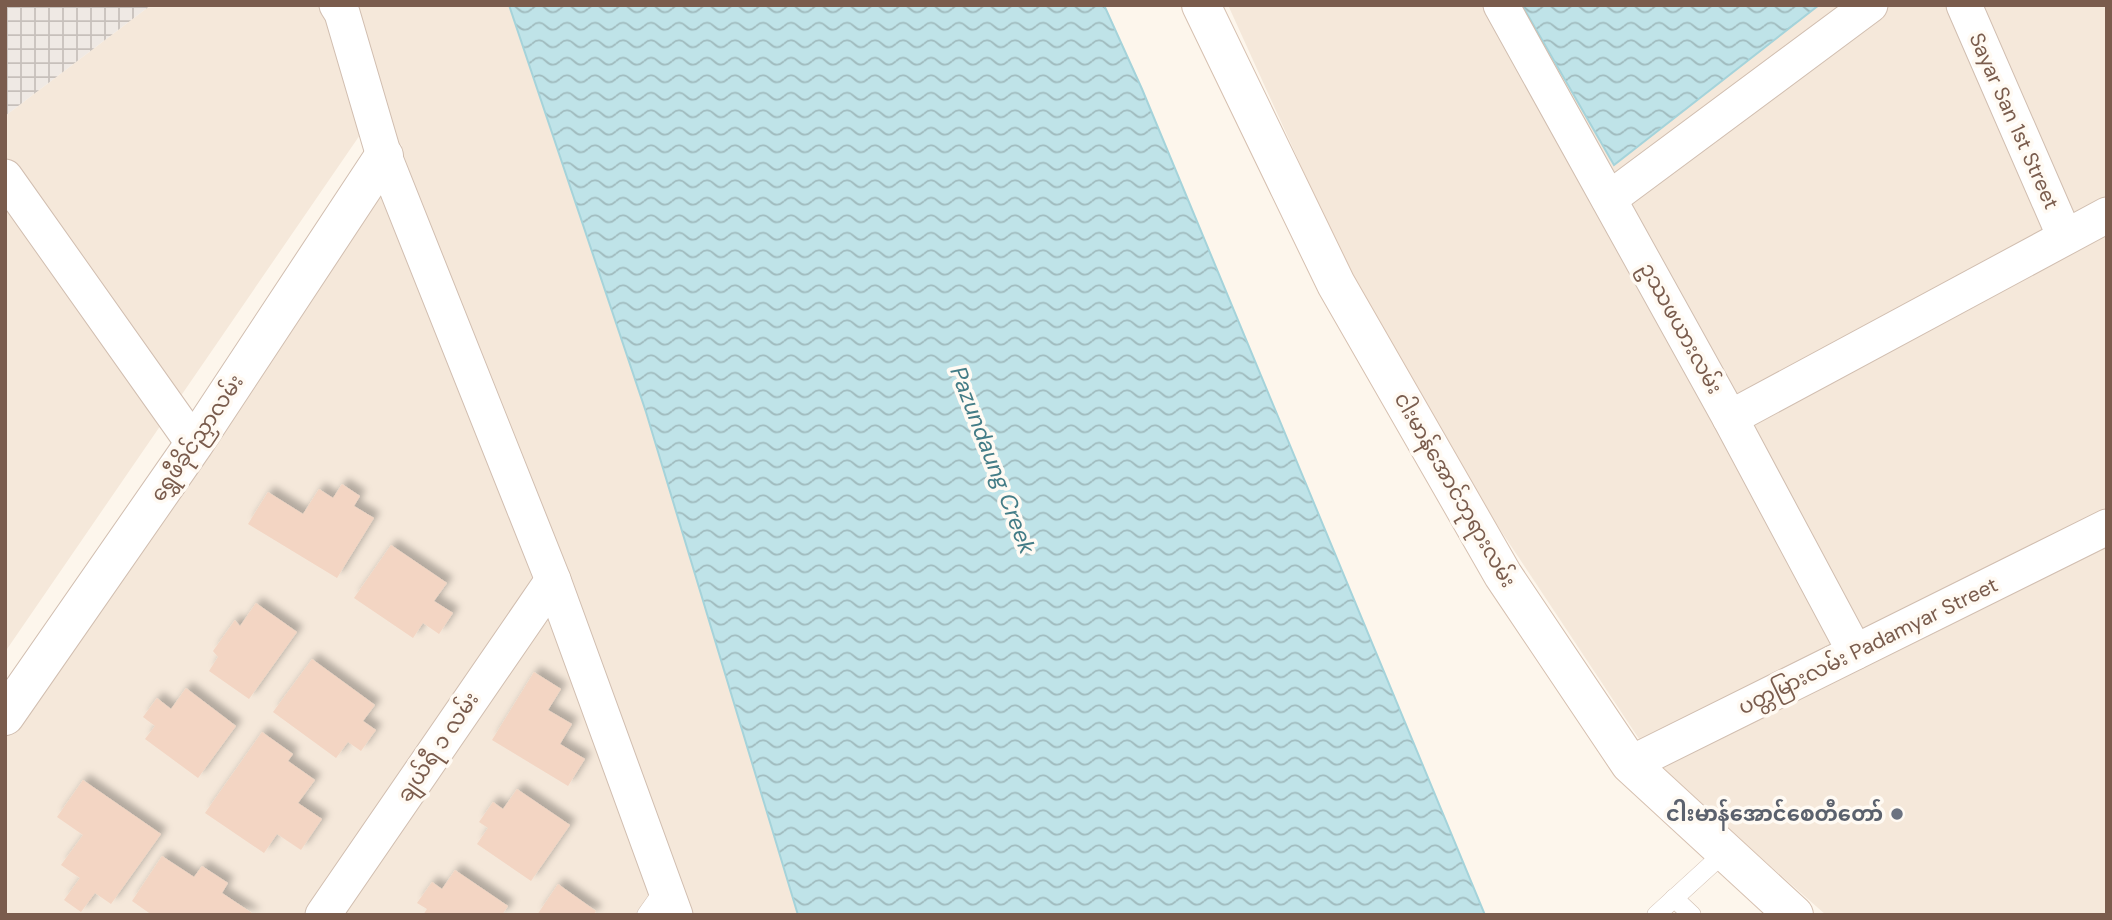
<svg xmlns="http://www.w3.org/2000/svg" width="2112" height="920" font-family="'DM Sans','Noto Sans Myanmar',sans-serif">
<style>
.residential{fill:#f5e8da}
.industrial{fill:url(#industrial-grid)}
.water{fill:url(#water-waves);stroke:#a5d3da;stroke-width:2}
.building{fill:#f3d5c3;filter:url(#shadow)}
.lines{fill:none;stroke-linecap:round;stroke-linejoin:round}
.service-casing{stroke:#d1beb0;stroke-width:19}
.minor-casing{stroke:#d1beb0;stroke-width:37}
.tertiary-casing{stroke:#d1beb0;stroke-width:40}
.secondary-casing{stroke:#d6c0b0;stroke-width:40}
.service{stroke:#fff;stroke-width:18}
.minor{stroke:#fff;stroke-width:35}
.tertiary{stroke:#fff;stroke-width:38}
.secondary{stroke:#fff;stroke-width:38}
.worship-dot{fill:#6b7280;stroke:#fffaf3;stroke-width:2.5}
.labels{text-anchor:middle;stroke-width:7;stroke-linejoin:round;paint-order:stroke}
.street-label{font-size:21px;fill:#7a5c4d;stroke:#fffaf3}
.worship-label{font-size:21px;font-weight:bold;fill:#5b616d;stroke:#fffaf3;text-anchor:end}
.water-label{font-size:23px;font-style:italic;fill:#437c86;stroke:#fffaf3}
</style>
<defs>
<pattern id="industrial-grid" width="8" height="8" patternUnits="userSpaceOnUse" patternTransform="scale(1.75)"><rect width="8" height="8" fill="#efe9e4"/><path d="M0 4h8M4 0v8" fill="none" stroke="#c7c0bb"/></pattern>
<pattern id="water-waves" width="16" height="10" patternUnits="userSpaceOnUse" patternTransform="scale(1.75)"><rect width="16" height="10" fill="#bfe3e8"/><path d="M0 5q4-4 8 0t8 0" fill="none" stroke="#a0bbbe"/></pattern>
<filter id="shadow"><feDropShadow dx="6" dy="-6" stdDeviation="3.5" flood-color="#0004"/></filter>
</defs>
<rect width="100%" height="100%" fill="#fdf6ec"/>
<g class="residential">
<polygon points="151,5 509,5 829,915 5,915 5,732 402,145 362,132 5,652 5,116"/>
<polygon points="1228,5 2107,5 2107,915 1826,915 1657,766 1434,430 1350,274"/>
</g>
<polygon class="industrial" points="5,5 151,5 5,116"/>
<g class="water">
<polygon points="509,5 1104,5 1142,89 1485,915 798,915 646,412"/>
<polygon points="1522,5 1819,5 1614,165"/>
</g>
<g class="building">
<polygon points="342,484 360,496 354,506 374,518 337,578 248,524 268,492 303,514 319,489 333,498"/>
<polygon points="391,545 447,583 434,601 453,613 439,634 423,623 413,638 354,598"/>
<polygon points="256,603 297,632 249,699 209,671 218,657 213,651 235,620 240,626"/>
<polygon points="312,659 375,705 363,721 376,730 361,751 348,742 336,758 273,712"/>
<polygon points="534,672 561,689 548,710 572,724 560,744 585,759 568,786 492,740"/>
<polygon points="186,688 236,726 198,778 145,739 155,726 143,717 157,698 171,709"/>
<polygon points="262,732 293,754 288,761 315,780 298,803 322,819 301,850 277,834 264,853 205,813"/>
<polygon points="83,780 161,834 111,904 95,893 81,912 64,900 80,878 61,865 83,835 57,817"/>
<polygon points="517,789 570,825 531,881 477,844 488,828 479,822 493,802 503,809"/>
<polygon points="162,856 194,877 202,866 228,883 222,893 255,915 152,915 132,901"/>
<polygon points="455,870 508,906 502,915 423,915 427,909 417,903 432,882 442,889"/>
<polygon points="558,884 596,911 593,915 537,915"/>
</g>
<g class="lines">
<g class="service-casing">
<g id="service">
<polyline points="1674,898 1692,915"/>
<polyline points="646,915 665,888"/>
<polyline points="1656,915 1725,852"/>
</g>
</g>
<g class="minor-casing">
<g id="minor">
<polyline points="337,5 342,13 384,156 553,580 675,915"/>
<polyline points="1501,5 1730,418 1855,652"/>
<polyline points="1964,5 2065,237"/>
<polyline points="5,177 194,444"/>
<polyline points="1609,199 1870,5"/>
<polyline points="1730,418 2107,215"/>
<polyline points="1630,764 2107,527"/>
<polyline points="323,915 553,580"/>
</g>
</g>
<g class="tertiary-casing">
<polyline id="tertiary" points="5,716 194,444 384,156"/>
</g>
<g class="secondary-casing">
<polyline id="secondary" points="1201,5 1336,284 1503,575 1630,764 1794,915"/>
</g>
<use href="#service" class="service"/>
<use href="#minor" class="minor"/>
<use href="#tertiary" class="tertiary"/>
<use href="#secondary" class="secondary"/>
</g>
<circle class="worship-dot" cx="1897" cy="814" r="7"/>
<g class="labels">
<g class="street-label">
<text transform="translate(2014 121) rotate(66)" y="7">Sayar San 1st Street</text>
<text transform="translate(1681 328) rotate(61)" y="7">ဥဿဖယားလမ်း</text>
<text transform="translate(197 438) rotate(-56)" y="7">ရွှေဖီခိုင်ညှာလမ်း</text>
<text transform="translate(1455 490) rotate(60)" y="7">ငါးမာန်အောင်ဘုရားလမ်း</text>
<text transform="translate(1868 646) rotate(-26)" y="7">ပတ္တမြားလမ်း Padamyar Street</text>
<text transform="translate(438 747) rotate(-56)" y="7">ချယ်ရီ ၁ လမ်း</text>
</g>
<g class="worship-label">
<text x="1883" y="821">ငါးမာန်အောင်စေတီတော်</text>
</g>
<g class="water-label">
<text transform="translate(993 460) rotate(69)" y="8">Pazundaung Creek</text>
</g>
</g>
<rect width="2112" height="920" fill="none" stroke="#7a5c4d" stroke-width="14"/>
</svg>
